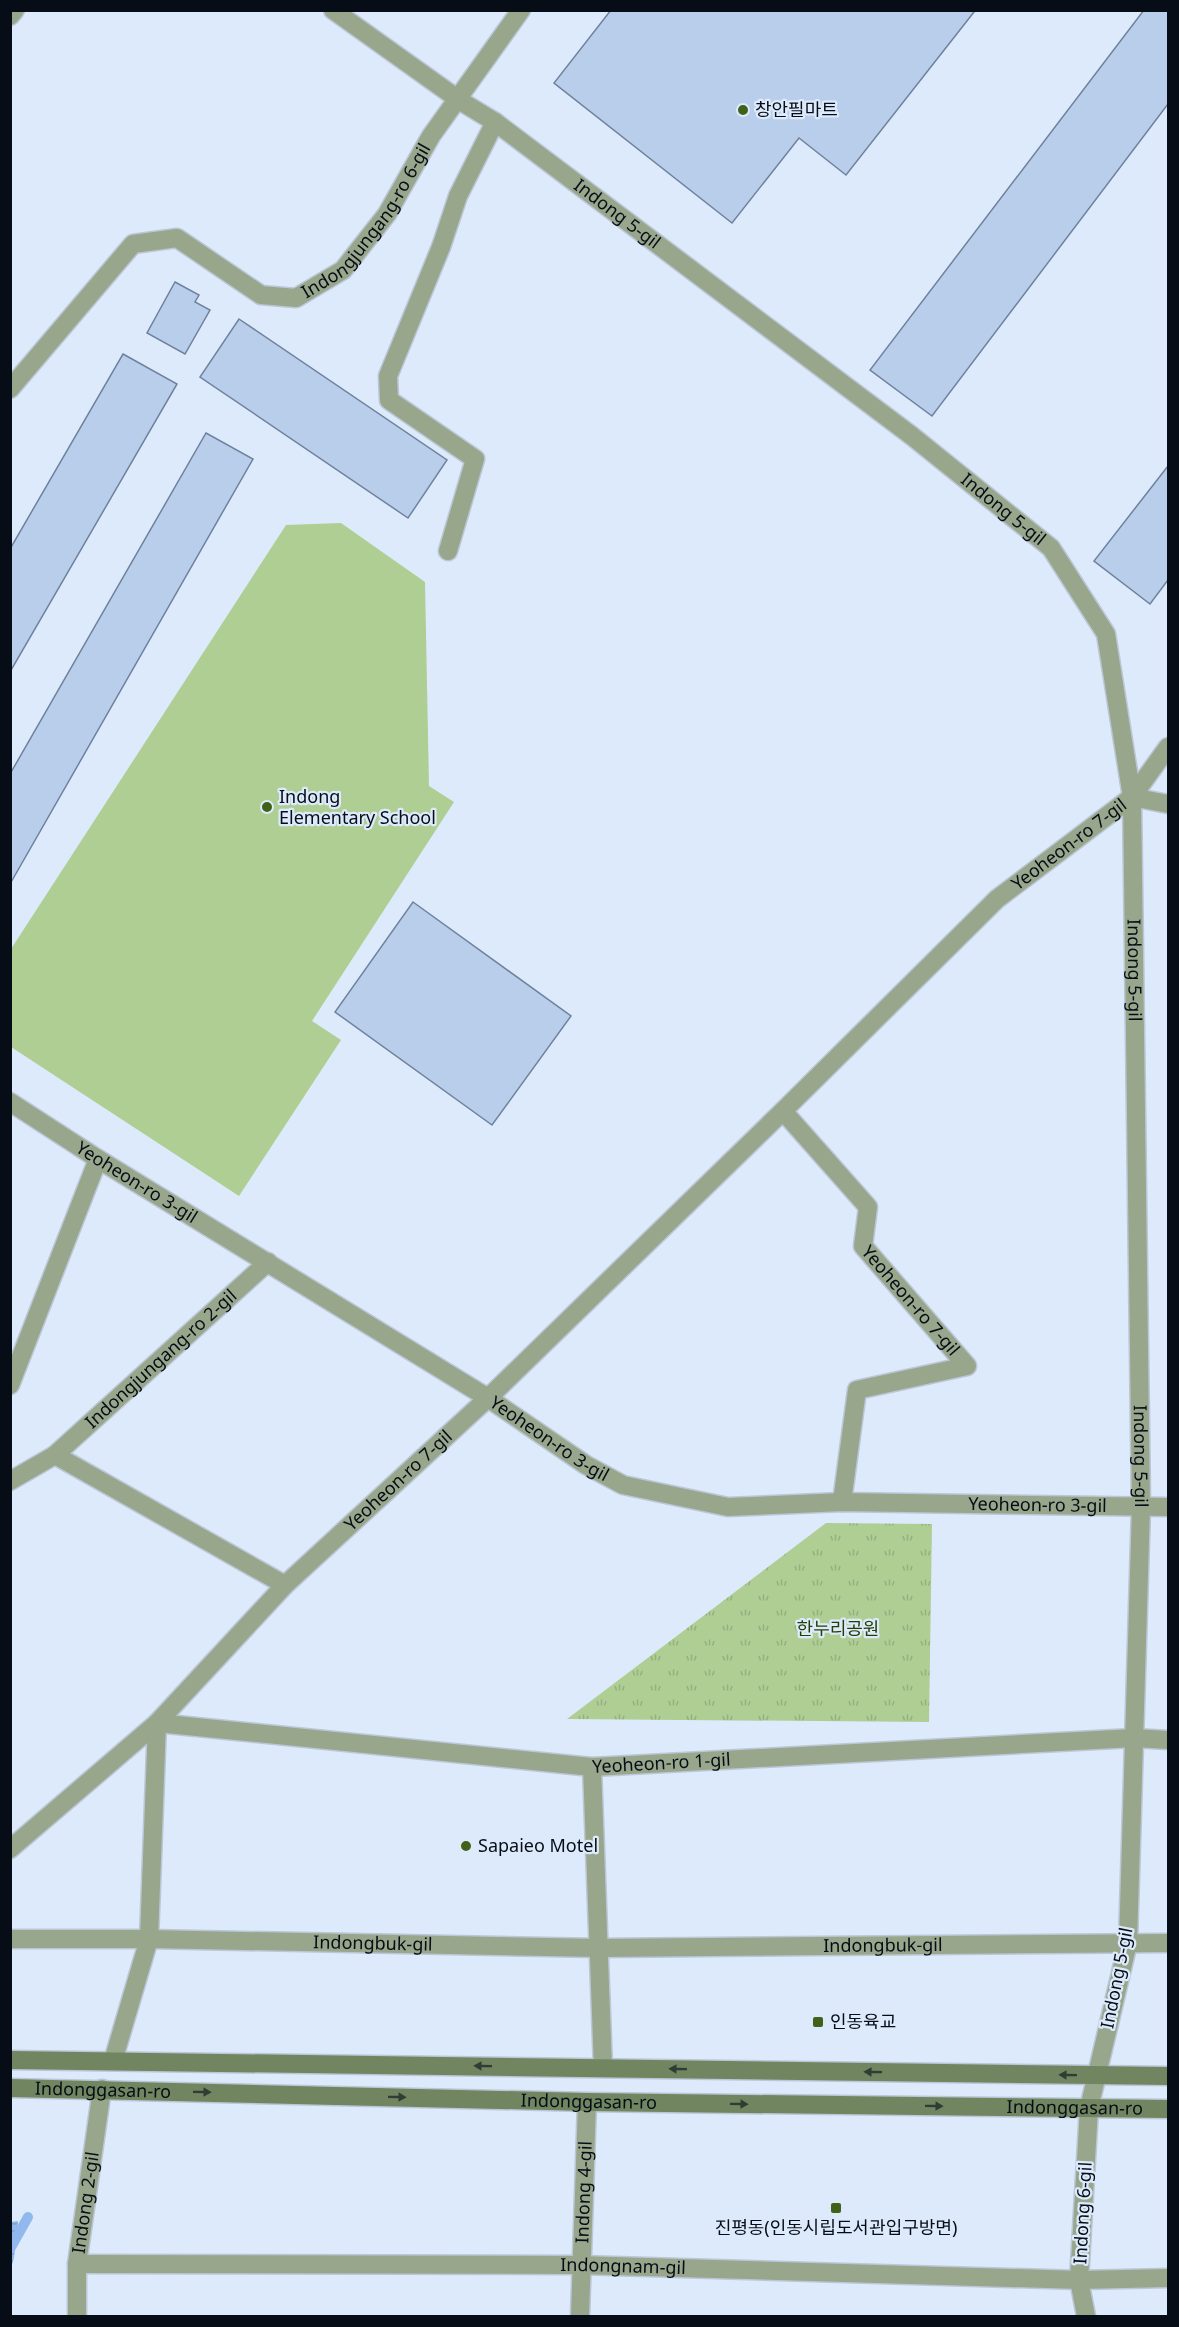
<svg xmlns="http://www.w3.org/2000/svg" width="1179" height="2327" font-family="'Noto Sans','Noto Sans KR',sans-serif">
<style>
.park{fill:url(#park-tufts)}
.pitch{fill:#afce94}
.water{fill:url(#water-rules)}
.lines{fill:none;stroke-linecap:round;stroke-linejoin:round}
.stream{stroke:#91b9ed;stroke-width:10}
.building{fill:#b9ceeb;stroke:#6f829d;stroke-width:1.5}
.lane-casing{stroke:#bbc7d7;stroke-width:21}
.street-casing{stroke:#bbc7d7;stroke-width:21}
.secondary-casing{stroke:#bbc7d7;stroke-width:21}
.lane{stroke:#98a68c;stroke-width:18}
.street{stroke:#98a68c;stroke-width:18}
.secondary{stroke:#718560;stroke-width:18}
.oneway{fill:#313d34}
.poi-dot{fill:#406218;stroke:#ddeafc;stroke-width:2}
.labels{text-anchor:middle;stroke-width:4.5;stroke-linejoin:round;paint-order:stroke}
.poi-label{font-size:18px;fill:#060d16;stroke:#ddeafc;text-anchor:start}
.street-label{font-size:18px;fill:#060d16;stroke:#ddeafc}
.park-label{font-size:18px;fill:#243f00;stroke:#ddeafc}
</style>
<defs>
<pattern id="park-tufts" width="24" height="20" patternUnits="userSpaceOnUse" patternTransform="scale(1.5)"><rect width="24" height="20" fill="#afce94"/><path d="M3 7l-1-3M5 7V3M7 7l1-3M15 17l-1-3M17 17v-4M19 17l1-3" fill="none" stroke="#95b07f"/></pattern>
<pattern id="water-rules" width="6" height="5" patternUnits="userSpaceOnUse" patternTransform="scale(1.5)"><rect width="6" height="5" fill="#91b9ed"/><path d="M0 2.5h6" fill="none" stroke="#7c9eca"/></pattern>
</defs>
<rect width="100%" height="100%" fill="#ddeafc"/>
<polygon class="park" points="826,1523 932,1524 929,1722 567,1719"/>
<polygon class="pitch" points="341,523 425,582 429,786 454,802 312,1021 341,1040 239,1196 11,1047 11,949 286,525"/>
<polygon class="water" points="18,2221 14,2258 11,2268 11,2222"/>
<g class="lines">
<polyline class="stream" points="10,2249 28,2217"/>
</g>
<g class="building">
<polygon points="611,10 972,10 974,12 846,175 799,138 732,223 554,83"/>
<polygon points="1144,10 1168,10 1168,104 932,416 870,370"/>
<polygon points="175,282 199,295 195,302 210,310 185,354 147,333"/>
<polygon points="239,319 447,460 408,518 200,377"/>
<polygon points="123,354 177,384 10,672 10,549"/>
<polygon points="206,433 253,459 10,884 10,774"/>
<polygon points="1168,466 1168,580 1150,604 1094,561"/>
<polygon points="413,902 571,1016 492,1125 335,1012"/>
</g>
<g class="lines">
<g class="lane-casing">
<g id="lane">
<polyline points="448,551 475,459 389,400 388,376 441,247 458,196 495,122"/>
<polyline points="10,1385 98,1159"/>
<polyline points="55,1455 285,1585"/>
</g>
</g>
<g class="street-casing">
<g id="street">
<path id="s1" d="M 333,10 L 462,102 L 495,122 L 912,436 L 1051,548 L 1106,634 L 1132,797 L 1141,1507 L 1128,1943 L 1089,2108 L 1079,2280 L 1086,2316"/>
<polyline points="10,16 15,10"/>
<path id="s2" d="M 10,389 L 133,244 L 177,238 L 261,295 L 296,298 L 343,270 L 387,214 L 431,136 L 521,10"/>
<polyline points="1132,797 1168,804"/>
<path id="s3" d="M 10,1102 L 98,1159 L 488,1398 L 586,1465 L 623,1485 L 728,1507 L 842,1502 L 1168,1507"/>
<path id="s4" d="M 783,1111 L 868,1207 L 863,1246 L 967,1366 L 857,1390 L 842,1502"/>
<path id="s5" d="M 10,1481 L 55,1455 L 268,1262"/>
<polyline points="592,1767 603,2068"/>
<path id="s6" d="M 10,1849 L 157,1723 L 285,1585 L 488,1398 L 783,1111 L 997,899 L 1132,797 L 1168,747"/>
<path id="s7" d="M 10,1939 L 149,1939 L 598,1948 L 1168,1943"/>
<path id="s8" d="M 113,2061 L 149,1939 L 157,1723 L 592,1767 L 1134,1738 L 1168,1740"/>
<path id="s9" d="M 77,2264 L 580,2265 L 1079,2280 L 1168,2278"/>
<path id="s10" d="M 77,2316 L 77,2264 L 102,2089"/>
<path id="s11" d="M 580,2316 L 587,2102"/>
</g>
</g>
<g class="secondary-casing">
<g id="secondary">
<polyline points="10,2060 1168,2076"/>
<path id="s12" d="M 10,2088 L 587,2102 L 1168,2109"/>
</g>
</g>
<use href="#lane" class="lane"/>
<use href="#street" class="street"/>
<use href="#secondary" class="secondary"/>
</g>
<defs><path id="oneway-solid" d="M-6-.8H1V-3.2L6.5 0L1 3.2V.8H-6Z" transform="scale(1.5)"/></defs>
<g class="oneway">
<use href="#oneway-solid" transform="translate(483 2066) rotate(-179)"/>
<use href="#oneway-solid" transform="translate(678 2069) rotate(-179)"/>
<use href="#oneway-solid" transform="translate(873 2072) rotate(-179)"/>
<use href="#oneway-solid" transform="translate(1068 2075) rotate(-179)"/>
<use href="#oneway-solid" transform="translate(202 2092) rotate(1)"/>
<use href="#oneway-solid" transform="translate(397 2097) rotate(1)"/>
<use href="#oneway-solid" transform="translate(739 2104) rotate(1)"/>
<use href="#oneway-solid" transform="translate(934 2106) rotate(1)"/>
</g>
<g class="poi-dot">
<circle cx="743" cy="110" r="6"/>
<circle cx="267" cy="807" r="6"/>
<circle cx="466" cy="1846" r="6"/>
<rect x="812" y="2016" width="12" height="12" rx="3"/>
<rect x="830" y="2202" width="12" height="12" rx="3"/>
</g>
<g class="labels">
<g class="poi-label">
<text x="755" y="116">창안필마트</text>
<text x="279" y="803">Indong<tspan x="279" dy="21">Elementary School</tspan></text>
<text x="478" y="1852">Sapaieo Motel</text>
<text x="830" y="2028">인동육교</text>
<text x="836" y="2234" text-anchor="middle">진평동(인동시립도서관입구방면)</text>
</g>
<g class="street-label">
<text dy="6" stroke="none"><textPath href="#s1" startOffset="350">Indong 5-gil</textPath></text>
<text dy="6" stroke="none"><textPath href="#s2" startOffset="478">Indongjungang-ro 6-gil</textPath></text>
<text dy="6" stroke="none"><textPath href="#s1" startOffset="836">Indong 5-gil</textPath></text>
<text dy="6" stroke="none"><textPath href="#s6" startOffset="1461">Yeoheon-ro 7-gil</textPath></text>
<text dy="6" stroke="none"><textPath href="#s1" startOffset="1338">Indong 5-gil</textPath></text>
<text dy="6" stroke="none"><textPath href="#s3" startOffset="150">Yeoheon-ro 3-gil</textPath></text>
<text dy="6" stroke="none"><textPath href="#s4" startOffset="240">Yeoheon-ro 7-gil</textPath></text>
<text dy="6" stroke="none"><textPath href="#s5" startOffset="195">Indongjungang-ro 2-gil</textPath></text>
<text dy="6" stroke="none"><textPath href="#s3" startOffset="636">Yeoheon-ro 3-gil</textPath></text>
<text dy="6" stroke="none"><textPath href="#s1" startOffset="1824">Indong 5-gil</textPath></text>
<text dy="6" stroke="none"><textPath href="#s6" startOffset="536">Yeoheon-ro 7-gil</textPath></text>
<text dy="6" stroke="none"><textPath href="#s3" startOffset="1140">Yeoheon-ro 3-gil</textPath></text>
<text dy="6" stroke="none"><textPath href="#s8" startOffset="850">Yeoheon-ro 1-gil</textPath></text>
<text dy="6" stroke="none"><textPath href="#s7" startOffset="363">Indongbuk-gil</textPath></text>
<text dy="6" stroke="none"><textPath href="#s7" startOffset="873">Indongbuk-gil</textPath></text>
<text transform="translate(1117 1978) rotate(-79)" y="6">Indong 5-gil</text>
<text dy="6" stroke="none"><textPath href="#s12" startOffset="93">Indonggasan-ro</textPath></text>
<text dy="6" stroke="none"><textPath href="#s12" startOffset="579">Indonggasan-ro</textPath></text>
<text dy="6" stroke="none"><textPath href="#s12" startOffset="1065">Indonggasan-ro</textPath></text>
<text dy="6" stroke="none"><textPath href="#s11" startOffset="124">Indong 4-gil</textPath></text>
<text dy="6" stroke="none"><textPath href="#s10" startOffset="114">Indong 2-gil</textPath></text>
<text transform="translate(1083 2213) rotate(-87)" y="6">Indong 6-gil</text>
<text dy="6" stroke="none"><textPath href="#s9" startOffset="546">Indongnam-gil</textPath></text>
</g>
<g class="park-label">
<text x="838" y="1635">한누리공원</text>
</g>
</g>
<rect width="1179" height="2327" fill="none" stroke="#060d16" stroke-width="24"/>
</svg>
